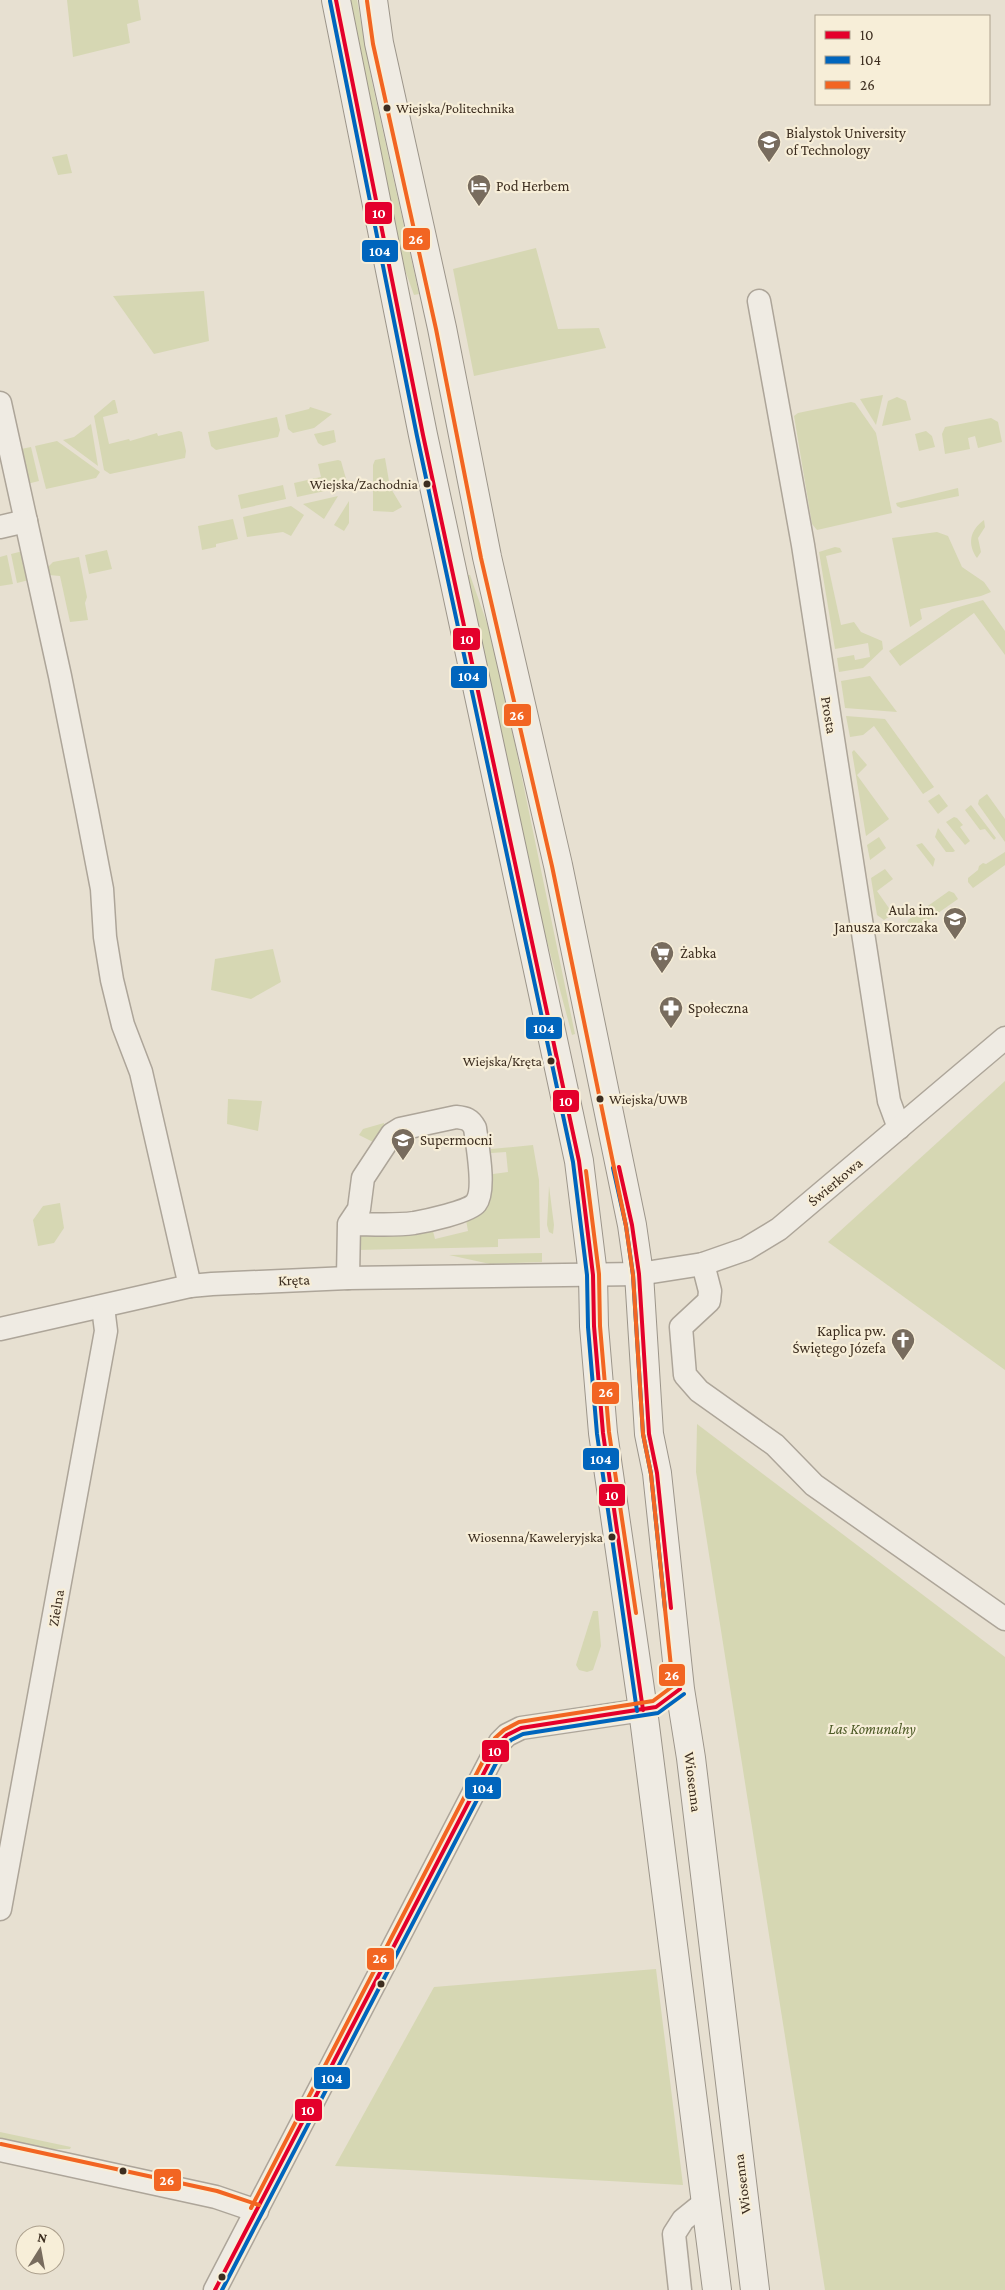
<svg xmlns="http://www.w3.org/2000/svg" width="1005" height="2290" font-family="'Crimson Pro',serif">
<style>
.green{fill:#d6d7b3}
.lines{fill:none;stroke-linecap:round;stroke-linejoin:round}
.street-casing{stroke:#ada599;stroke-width:25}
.secondary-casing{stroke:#9c958a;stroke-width:30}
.street{stroke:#efebe3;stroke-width:22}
.secondary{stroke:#efebe3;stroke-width:28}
.bus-1-casing{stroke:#f7eed8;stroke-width:8}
.bus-2-casing{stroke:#f7eed8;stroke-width:8}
.bus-3-casing{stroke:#f7eed8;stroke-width:8}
.bus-1{stroke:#e4002b;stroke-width:4}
.bus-2{stroke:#0065bd;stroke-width:4}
.bus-3{stroke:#f26522;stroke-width:4}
.bus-dot{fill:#3d2e20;stroke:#f7eed8;stroke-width:2}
.labels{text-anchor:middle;stroke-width:4.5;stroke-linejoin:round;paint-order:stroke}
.bus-label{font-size:14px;fill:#3d2e20;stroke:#f7eed8;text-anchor:end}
.poi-label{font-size:15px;fill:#3d2e20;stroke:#f7eed8;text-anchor:start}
.street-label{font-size:15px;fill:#3d2e20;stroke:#f7eed8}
.park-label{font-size:15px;font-style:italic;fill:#4d5a26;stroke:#f7eed8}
.line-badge{stroke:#f7eed8;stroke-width:2}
.badge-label{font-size:14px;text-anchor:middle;font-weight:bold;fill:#fff}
</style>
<rect width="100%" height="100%" fill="#e7e0d1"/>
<g class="green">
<polygon points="67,0 138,0 141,20 127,24 130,43 73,57"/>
<polygon points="346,0 357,0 372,82 419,294 414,295 392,234"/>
<polygon points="67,154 72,173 58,175 52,157"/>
<polygon points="536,248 558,329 599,328 606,348 474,376 453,269"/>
<polygon points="204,291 209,341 154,354 113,296"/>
<polygon points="883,395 876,425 860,399"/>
<polygon points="897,397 906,401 911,420 882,426 888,401"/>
<polygon points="113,400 115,400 118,413 103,417 109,444 129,439 130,441 157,433 158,436 179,431 182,432 186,451 185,458 110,474 104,470 94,416"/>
<polygon points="851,402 855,403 876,433 892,513 817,530 812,524 794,416 798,413"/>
<polygon points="310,407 332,414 314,428 293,433 288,429 285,415 309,409"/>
<polygon points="277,417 280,430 278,437 216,450 211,446 208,432"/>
<polygon points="991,418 998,422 1002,442 978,448 975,436 968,438 970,449 945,454 942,434 945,427"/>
<polygon points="91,424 98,466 63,440 74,437"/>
<polygon points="334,430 336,442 323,446 318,443 314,434"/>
<polygon points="926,431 932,436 935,447 919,451 915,434"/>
<polygon points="57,441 100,472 96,478 46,489 35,446"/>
<polygon points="31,447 39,481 27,484 21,449"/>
<polygon points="385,458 390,487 402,507 393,512 373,511 373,465 375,460"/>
<polygon points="338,460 341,461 348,486 297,497 294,483 321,477 318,464"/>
<polygon points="283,485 286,499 241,509 238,495"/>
<polygon points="958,488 959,496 901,508 897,506 896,503"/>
<polygon points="338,496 324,519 303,504"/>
<polygon points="349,501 349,523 344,531 334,525"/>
<polygon points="291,506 304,515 291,536 283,532 247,537 243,517"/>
<polygon points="233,519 238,539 216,544 216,547 202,550 198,526"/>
<path d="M 984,520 L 985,527 L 978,538 L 981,552 L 977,558 C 967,544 970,530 984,520 Z"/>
<polygon points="937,532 948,536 962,567 984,582 991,592 981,596 920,609 922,619 910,627 892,538"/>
<polygon points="835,547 840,548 842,552 826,556 841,625 854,622 861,632 882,641 883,649 863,668 839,672 837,658 854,655 855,660 870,657 868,643 835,649 819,552"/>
<polygon points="107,550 112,569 89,574 85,555"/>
<polygon points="23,551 29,580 17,583 11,554"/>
<polygon points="7,555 13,584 0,586 0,557"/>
<polygon points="79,557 87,597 85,603 88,620 70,622 60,576 49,575 46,569 53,562"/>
<polygon points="465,575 470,575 494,643 575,1034 572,1035 529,874"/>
<polygon points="983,600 1005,631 1005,655 974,613 900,666 889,651 952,609"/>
<polygon points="870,676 897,712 845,708 841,681"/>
<polygon points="846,716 885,719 934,787 923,794 874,726 863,735 850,737"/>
<polygon points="854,750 867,765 857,775 889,819 866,836 852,752"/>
<polygon points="939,794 948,806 938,814 928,801"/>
<polygon points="987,794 1005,819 1005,842 978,804 979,800"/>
<polygon points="971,805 996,838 994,840 985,829 980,830 965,810"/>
<polygon points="954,817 957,818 963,825 960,827 970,841 965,845 946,822"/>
<polygon points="938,828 955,851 953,852 946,852 935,837"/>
<polygon points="879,837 886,848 870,860 867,845"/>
<polygon points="922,843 935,859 933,867 916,845"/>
<polygon points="1005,852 1005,865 973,888 968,882 968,878 978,870 979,866 983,863 986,864"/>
<polygon points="885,869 893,879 877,891 893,914 884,920 877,915 871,878"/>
<polygon points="949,891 954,893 958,899 911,932 907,926 908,920"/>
<polygon points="273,949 281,982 251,999 211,990 215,959"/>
<polygon points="1005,1081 1005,1370 828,1242"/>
<polygon points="228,1099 262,1101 258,1131 227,1124"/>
<polygon points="384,1123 386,1130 375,1143 359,1135 363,1129"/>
<polygon points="533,1145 539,1180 540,1238 498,1239 498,1247 357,1250 359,1234 433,1231 435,1239 468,1231 466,1220 488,1177 493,1174 508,1172 506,1152 491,1153 491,1149"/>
<polygon points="549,1186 554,1225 553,1234 549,1232 547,1225"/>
<polygon points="60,1203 64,1228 54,1243 38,1246 33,1220 43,1206"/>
<polygon points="542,1253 542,1262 490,1264 449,1255"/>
<polygon points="697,1424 1005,1657 1005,2290 825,2290 696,1472"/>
<polygon points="593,1611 598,1611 601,1646 593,1670 587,1672 579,1670 576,1665"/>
<polygon points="656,1969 683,2185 335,2166 434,1987"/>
<polygon points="0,2132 71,2147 70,2149 45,2149 0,2138"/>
</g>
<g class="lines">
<g class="street-casing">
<g id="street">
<polyline points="759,301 803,545 889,1101 899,1128"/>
<polyline points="0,403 60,676 87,811 102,889 105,937 112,980 123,1025 141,1072 190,1286"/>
<polyline points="0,527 26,521"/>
<polyline points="703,1264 710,1291 709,1301 681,1327 685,1375 699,1391 775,1445 814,1485 1005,1619"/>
<path d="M 348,1278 L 349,1224 L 359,1209 L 363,1178 L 392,1134 L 400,1129 L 456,1117 C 466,1118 470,1119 475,1128 C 477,1144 486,1190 476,1203 C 469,1212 426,1221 414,1223 C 393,1226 370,1224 349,1224"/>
<polyline points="0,1329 190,1286 212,1284 348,1278 639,1274 703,1264 746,1249 779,1229 1005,1038"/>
<polyline points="0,1909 106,1331 103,1307"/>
<polyline points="0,2150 216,2197 257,2211"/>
<polyline points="215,2290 500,1742 507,1735 521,1728 643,1710"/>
<polyline points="680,2290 674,2234 683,2220 704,2203"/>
</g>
</g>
<g class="secondary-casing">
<g id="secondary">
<polyline points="336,0 423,435 579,1161 593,1275 594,1326 603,1433 643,1710 717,2290"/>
<polyline points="373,0 379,43 442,328 487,557 558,865 632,1225 639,1274 649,1434 657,1473 680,1689 691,1758 755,2290"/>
</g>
</g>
<use href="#street" class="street"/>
<use href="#secondary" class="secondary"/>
<g class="bus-1-casing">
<g id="bus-1">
<polyline points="336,0 423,435 579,1161 593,1275 594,1326 603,1433 643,1710"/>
<polyline points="619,1167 632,1225 639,1274 649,1434 657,1473 671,1608"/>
<polyline points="215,2290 500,1742 507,1735 521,1728 656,1707 680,1689"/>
</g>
</g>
<g class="bus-2-casing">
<g id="bus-2">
<polyline points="330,1 417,436 573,1162 587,1275 588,1327 597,1434 637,1711"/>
<polyline points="613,1168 626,1226 633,1275 643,1434 651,1474 665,1609"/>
<polyline points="222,2290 505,1746 511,1740 523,1734 658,1713 684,1694"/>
</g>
</g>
<g class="bus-3-casing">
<g id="bus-3">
<polyline points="586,1171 599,1274 600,1326 609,1432 636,1613"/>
<polyline points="1,2144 217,2191 259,2205"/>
<polyline points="251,2208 495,1738 504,1730 519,1722 653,1701 673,1686 651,1474 643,1434 633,1275 626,1226 552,866 481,558 436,329 373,44 367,1"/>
</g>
</g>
<use href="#bus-1" class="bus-1"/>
<use href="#bus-2" class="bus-2"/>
<use href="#bus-3" class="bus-3"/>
</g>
<defs>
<g id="university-pin" transform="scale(1.25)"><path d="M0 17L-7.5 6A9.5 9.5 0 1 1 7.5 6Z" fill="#786c5e" stroke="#f7eed8"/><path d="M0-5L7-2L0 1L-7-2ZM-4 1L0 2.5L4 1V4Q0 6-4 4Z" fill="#fff"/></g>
<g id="hotel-pin" transform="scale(1.25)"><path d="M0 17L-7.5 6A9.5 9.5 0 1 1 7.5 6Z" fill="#786c5e" stroke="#f7eed8"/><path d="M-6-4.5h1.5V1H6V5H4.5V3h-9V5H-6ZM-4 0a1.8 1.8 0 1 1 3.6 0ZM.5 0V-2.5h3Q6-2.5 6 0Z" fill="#fff"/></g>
<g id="supermarket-pin" transform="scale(1.25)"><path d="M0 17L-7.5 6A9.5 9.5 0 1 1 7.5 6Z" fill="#786c5e" stroke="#f7eed8"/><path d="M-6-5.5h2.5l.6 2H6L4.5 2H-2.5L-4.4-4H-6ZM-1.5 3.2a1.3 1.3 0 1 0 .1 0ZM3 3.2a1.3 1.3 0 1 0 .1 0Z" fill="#fff"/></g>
<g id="pharmacy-pin" transform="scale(1.25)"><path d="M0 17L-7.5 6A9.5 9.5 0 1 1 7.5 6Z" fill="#786c5e" stroke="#f7eed8"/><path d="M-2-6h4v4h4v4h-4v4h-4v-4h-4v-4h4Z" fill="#fff"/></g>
<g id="school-pin" transform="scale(1.25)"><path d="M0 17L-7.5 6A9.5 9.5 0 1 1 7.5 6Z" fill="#786c5e" stroke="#f7eed8"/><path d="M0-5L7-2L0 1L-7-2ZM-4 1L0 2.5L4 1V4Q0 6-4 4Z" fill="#fff"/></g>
<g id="church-pin" transform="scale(1.25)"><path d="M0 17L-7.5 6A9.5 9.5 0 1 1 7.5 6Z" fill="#786c5e" stroke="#f7eed8"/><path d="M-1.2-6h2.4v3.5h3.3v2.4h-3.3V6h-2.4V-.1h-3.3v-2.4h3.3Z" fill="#fff"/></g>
</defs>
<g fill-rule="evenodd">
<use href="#university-pin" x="769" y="142"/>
<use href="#hotel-pin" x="479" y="186"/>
<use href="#university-pin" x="955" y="919"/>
<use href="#supermarket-pin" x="662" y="953"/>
<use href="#pharmacy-pin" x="671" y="1008"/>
<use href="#school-pin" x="403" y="1140"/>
<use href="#church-pin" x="903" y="1340"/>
</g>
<g class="bus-dot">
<circle cx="387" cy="108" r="4.5"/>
<circle cx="427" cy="484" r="4.5"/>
<circle cx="551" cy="1061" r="4.5"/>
<circle cx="600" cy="1099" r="4.5"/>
<circle cx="612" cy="1537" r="4.5"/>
<circle cx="381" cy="1984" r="4.5"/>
<circle cx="123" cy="2171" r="4.5"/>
<circle cx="222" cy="2277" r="4.5"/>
</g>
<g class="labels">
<g class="bus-label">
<text x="396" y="113" text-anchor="start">Wiejska/Politechnika</text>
<text x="418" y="489">Wiejska/Zachodnia</text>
<text x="542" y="1066">Wiejska/Kręta</text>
<text x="609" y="1104" text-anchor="start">Wiejska/UWB</text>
<text x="603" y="1542">Wiosenna/Kaweleryjska</text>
</g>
<g class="poi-label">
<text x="786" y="138">Bialystok University<tspan x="786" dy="17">of Technology</tspan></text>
<text x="496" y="191">Pod Herbem</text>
<text x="938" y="915" text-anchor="end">Aula im.<tspan x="938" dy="17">Janusza Korczaka</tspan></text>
<text x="680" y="958">Żabka</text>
<text x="688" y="1013">Społeczna</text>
<text x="420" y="1145">Supermocni</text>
<text x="886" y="1336" text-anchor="end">Kaplica pw.<tspan x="886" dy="17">Świętego Józefa</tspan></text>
</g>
<g class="street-label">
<text transform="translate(829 715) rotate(81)" y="5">Prosta</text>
<text transform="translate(835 1182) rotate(-40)" y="5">Świerkowa</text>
<text transform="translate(294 1280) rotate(-2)" y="5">Kręta</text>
<text transform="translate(56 1608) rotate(-80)" y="5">Zielna</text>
<text transform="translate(693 1782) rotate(83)" y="5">Wiosenna</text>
<text transform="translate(742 2184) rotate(-97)" y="5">Wiosenna</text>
</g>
<g class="park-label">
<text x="872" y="1734">Las Komunalny</text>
</g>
</g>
<g class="line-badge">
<rect x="364" y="201" width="29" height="24" rx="5" fill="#e4002b"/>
<rect x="402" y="227" width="29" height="24" rx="5" fill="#f26522"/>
<rect x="361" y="239" width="38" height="24" rx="5" fill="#0065bd"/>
<rect x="452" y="627" width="29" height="24" rx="5" fill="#e4002b"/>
<rect x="450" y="665" width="38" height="24" rx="5" fill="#0065bd"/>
<rect x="503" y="703" width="29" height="24" rx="5" fill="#f26522"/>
<rect x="525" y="1016" width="38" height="24" rx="5" fill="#0065bd"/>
<rect x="552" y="1089" width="28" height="24" rx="5" fill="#e4002b"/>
<rect x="591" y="1381" width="29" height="24" rx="5" fill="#f26522"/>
<rect x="582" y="1447" width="38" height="24" rx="5" fill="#0065bd"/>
<rect x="598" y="1483" width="28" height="24" rx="5" fill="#e4002b"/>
<rect x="658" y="1663" width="28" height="24" rx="5" fill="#f26522"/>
<rect x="481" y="1739" width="29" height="24" rx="5" fill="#e4002b"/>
<rect x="464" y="1776" width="38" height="24" rx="5" fill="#0065bd"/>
<rect x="366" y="1947" width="29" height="24" rx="5" fill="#f26522"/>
<rect x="313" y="2066" width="38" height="24" rx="5" fill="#0065bd"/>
<rect x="294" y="2098" width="29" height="24" rx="5" fill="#e4002b"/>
<rect x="153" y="2168" width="29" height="24" rx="5" fill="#f26522"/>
</g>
<g class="badge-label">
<text x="379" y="218">10</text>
<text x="416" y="244">26</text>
<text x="380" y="256">104</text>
<text x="467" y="644">10</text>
<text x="469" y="681">104</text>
<text x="517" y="720">26</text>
<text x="544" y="1033">104</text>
<text x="566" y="1106">10</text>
<text x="606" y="1397">26</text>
<text x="601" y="1464">104</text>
<text x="612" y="1500">10</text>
<text x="672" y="1680">26</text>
<text x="495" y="1756">10</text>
<text x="483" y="1793">104</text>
<text x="380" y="1963">26</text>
<text x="332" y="2083">104</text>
<text x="308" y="2115">10</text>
<text x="167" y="2185">26</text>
</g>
<rect x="815" y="15" width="175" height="90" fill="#f7eed8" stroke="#ada18e"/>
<rect x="825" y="31" width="25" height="8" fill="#e4002b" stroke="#ada18e"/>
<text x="860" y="40" font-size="15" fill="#3d2e20">10</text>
<rect x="825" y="56" width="25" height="8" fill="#0065bd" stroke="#ada18e"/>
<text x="860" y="65" font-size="15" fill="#3d2e20">104</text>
<rect x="825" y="81" width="25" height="8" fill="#f26522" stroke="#ada18e"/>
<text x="860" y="90" font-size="15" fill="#3d2e20">26</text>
<g transform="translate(40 2250) rotate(11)"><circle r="24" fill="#f7eed8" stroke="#ada18e"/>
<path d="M0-4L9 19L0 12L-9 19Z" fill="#786c5e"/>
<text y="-8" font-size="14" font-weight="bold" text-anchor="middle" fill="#3d2e20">N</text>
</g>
</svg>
